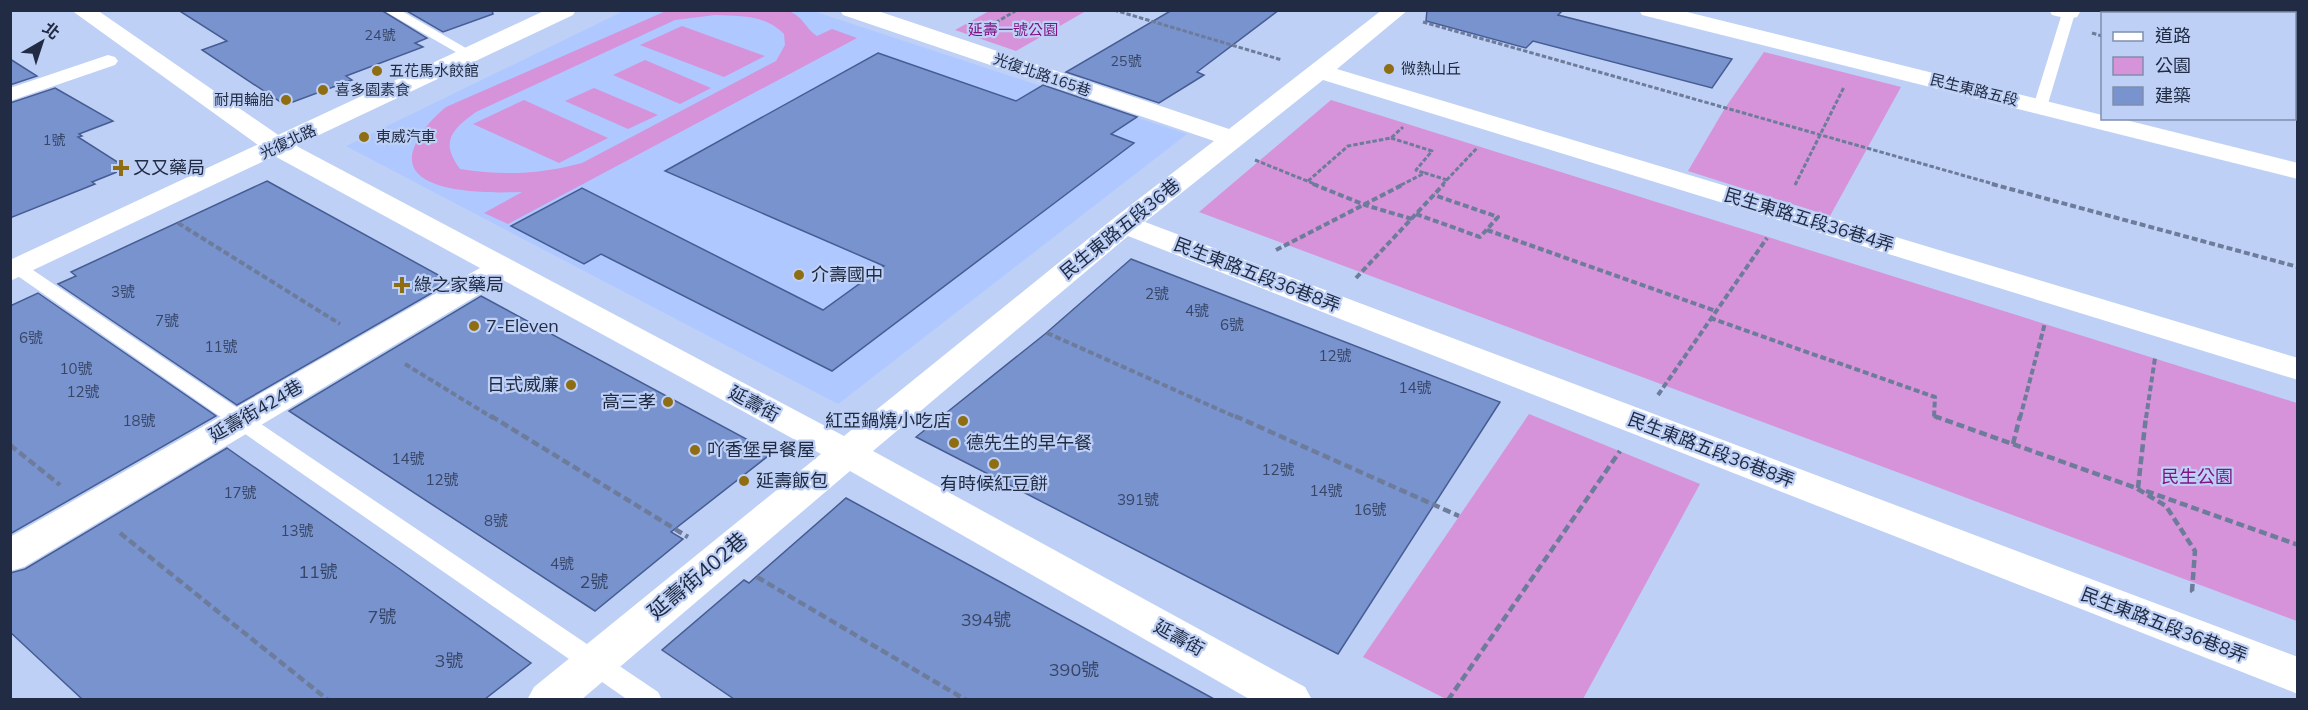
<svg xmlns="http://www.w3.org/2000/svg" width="2308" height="710" font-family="Mulish,'Noto Sans TC',sans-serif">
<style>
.built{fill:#afc8ff}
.green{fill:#d693d9;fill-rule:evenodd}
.building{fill:#7993ce;stroke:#465d94;stroke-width:1.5}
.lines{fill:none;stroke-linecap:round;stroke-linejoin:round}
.path-far2{stroke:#6e7c9b;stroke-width:3;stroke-dasharray:4.5 2;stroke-linecap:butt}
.path-far1{stroke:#6e7c9b;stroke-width:4;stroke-dasharray:6 3;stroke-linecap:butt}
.path{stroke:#6e7c9b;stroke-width:4.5;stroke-dasharray:8 4;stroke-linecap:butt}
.service{fill:#fff;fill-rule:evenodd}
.pedestrian{fill:#fff;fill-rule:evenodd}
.minor{fill:#fff;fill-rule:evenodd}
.tertiary{fill:#fff;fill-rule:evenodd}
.poi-dot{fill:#8f6d12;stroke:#bed0f5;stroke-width:2}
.labels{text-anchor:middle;stroke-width:4.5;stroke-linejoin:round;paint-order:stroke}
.far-number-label{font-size:14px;fill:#374666}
.far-park-label{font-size:15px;fill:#801486;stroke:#bed0f5}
.far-poi-label{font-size:15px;fill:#212c44;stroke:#bed0f5;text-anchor:start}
.far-street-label{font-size:15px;fill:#212c44;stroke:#bed0f5}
.number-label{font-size:15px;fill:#374666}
.poi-label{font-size:18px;fill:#212c44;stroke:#bed0f5;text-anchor:start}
.street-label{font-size:18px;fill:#212c44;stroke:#bed0f5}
.park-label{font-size:18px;fill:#801486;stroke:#bed0f5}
.near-number-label{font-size:18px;fill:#374666}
.near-street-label{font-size:21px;fill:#212c44;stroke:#bed0f5}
</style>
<rect width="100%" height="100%" fill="#bed0f5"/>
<polygon class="built" points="626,10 813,11 1187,134 838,404 346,146"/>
<g class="green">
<polygon points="991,10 1086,10 1086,11 1016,51 955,30"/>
<path d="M 666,11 C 687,10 778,6 791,12 C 804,18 806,29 817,36 L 832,29 L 857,38 L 508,224 L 484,213 L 522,192 C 494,193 390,196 416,143 C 424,127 433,118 446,107 ZM 715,15 C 741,16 766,15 784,34 L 785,45 L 776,61 L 582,163 C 541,174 503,176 460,169 C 440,142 451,130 476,112 L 675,20 Z"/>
<polygon points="682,26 765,56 724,77 640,45"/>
<polygon points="1764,52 1901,87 1830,216 1688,171 1725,108"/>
<polygon points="645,60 711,88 680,104 613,75"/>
<polygon points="594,88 658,115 628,129 565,101"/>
<polygon points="524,100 608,138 559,163 473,124"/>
<polygon points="1331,100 2297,403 2297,621 1199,212"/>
<polygon points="1529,414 1700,484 1583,699 1446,699 1363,657"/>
</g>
<g class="building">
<polygon points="178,10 381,10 427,38 415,43 423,47 346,76 352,80 285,105 202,50 227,41"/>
<polygon points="405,10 492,10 493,14 443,32"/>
<polygon points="1172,10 1279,10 1197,72 1204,75 1159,103 1066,72"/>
<polygon points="1427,10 1563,10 1558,15 1732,59 1712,88 1533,41 1526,48 1426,21"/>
<polygon points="878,53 1016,101 1043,85 1137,117 1111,134 1134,143 832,371 601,254 584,264 511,226 582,188 823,310 884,266 665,171"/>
<polygon points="10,59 37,76 10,85"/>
<polygon points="55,88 113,121 79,134 82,136 78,137 127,168 92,182 95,184 10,218 10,103"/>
<polygon points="267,181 451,282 237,405 58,284 76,276 71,272"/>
<polygon points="1131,259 1500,402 1338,654 916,437 1045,334"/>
<polygon points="38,293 216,416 10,534 10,306"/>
<polygon points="481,296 772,453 671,532 683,539 595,611 289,411"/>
<polygon points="227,448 394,565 531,663 485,699 82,699 10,632 10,573 25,569"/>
<polygon points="846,498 1004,584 1214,699 734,699 662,650 744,580 749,583"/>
</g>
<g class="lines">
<g class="path-far2">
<polyline points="1114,10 1282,60"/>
<polyline points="1423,22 1997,185"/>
<polyline points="990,26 1017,10"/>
<polyline points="2092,33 2102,36"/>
<polyline points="2294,78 2298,78"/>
<polyline points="1391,138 1432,151 1416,170 1424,173"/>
<polyline points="1255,160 1317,185"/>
<polyline points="1308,181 1348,146 1391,138 1403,127"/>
<polyline points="1401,185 1425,173 1447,180"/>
<polyline points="1442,185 1477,148"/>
<polyline points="1795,185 1844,87"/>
</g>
<g class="path-far1">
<polyline points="1313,184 1365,205 1412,219"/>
<polyline points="1992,184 2298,267"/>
<polyline points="1416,214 1480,237 1498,217 1434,195"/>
<polyline points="178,223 340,324"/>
<polyline points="1487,230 1716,311"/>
<polyline points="1276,250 1404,184"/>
<polyline points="1356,278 1444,184"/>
<polyline points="1710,318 1935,397 1934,417 1937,418"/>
<polyline points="1047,333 1238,418"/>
<polyline points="405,364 493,418"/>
<polyline points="1658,395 1767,238"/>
<polyline points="2020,418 2045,323"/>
<polyline points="2146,418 2155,358"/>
</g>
<g class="path">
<polyline points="491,416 688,537"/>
<polyline points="1235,416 1459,516"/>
<polyline points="1934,416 2136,488 2166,506 2195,551 2192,591 2195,594"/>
<polyline points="2013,444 2020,416"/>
<polyline points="10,445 60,485"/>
<polyline points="2138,488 2146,416"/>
<polyline points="2146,491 2298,545"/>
<polyline points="120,533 328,700"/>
<polyline points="757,577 966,700"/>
<polyline points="1448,700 1620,451"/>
</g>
<g class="service">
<polygon points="383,10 400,10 478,55 471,59 466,58"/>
<polygon points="2063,10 2076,10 2047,107 2045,110 2035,110 2033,107"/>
<polygon points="18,263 24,264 658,692 662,700 628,700 12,272 12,264"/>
</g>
<polygon class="pedestrian" points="108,55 115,57 118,61 115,65 10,101 10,88"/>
<g class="minor">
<polygon points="71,10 97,10 287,141 844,436 1114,218 1214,141 843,15 840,10 875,10 1229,129 1382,10 1408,10 1337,69 2298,358 2298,380 1323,80 1145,222 2298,657 2298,694 1128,236 873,451 1305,687 1312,700 1251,700 850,471 581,700 527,700 534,687 821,454 503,280 24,567 10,571 10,537 480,268 269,153"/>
<polygon points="2049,10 2079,10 2080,12 2077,17 2069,19 2052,15"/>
<polygon points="2228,10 2262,10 2264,14 2230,14"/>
<polygon points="2294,15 2298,16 2298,30 2294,29"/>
</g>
<g class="tertiary">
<polygon points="546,10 576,10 573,15 10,281 10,260"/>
<polygon points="1639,10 1679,10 2102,115 2102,118 2118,118 2298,163 2298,179 1642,15"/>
</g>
</g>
<g class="poi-dot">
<circle cx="1389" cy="69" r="6"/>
<circle cx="377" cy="71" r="6"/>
<circle cx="323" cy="90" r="6"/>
<circle cx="286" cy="100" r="6"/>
<circle cx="364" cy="137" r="6"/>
<path d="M118 159h6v6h6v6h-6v6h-6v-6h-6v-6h6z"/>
<circle cx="799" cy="275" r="6"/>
<path d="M399 276h6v6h6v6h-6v6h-6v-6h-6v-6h6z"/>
<circle cx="474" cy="326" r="6"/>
<circle cx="571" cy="385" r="6"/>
<circle cx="668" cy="402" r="6"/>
<circle cx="963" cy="421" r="6"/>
<circle cx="954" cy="443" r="6"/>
<circle cx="695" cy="450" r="6"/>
<circle cx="994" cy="464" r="6"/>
<circle cx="744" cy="481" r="6"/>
</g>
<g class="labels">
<g class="far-number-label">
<text x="380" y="40">24號</text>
<text x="1126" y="66">25號</text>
<text x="54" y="145">1號</text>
</g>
<g class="far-park-label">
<text x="1013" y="35">延壽一號公園</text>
</g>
<g class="far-poi-label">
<text x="1401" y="74">微熱山丘</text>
<text x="389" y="76">五花馬水餃館</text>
<text x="335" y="95">喜多園素食</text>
<text x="274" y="105" text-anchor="end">耐用輪胎</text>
<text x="376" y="142">東威汽車</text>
</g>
<g class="far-street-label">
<text transform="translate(1042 75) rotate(19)" y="5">光復北路165巷</text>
<text transform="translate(1974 90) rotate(14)" y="5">民生東路五段</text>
<text transform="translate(288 142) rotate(-25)" y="5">光復北路</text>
</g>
<g class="number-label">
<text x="123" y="297">3號</text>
<text x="1157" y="299">2號</text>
<text x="1197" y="316">4號</text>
<text x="167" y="326">7號</text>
<text x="1232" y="330">6號</text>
<text x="31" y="343">6號</text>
<text x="221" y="352">11號</text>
<text x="1335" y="361">12號</text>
<text x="76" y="374">10號</text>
<text x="1415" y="393">14號</text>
<text x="83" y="397">12號</text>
<text x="139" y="426">18號</text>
<text x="408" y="464">14號</text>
<text x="1278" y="475">12號</text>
<text x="442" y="485">12號</text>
<text x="1326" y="496">14號</text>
<text x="240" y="498">17號</text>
<text x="1138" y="505">391號</text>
<text x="1370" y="515">16號</text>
<text x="496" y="526">8號</text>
<text x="297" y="536">13號</text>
<text x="562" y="569">4號</text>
</g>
<g class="poi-label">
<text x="133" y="174">又又藥局</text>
<text x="811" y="281">介壽國中</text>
<text x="414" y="291">綠之家藥局</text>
<text x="486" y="332">7-Eleven</text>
<text x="559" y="391" text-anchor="end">日式威廉</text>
<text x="656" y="408" text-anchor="end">高三孝</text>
<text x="951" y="427" text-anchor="end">紅亞鍋燒小吃店</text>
<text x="966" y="449">德先生的早午餐</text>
<text x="707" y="456">吖香堡早餐屋</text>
<text x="756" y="487">延壽飯包</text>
<text x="994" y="490" text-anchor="middle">有時候紅豆餅</text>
</g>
<g class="street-label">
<text transform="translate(1809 220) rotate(17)" y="6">民生東路五段36巷4弄</text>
<text transform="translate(1120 229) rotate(-39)" y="6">民生東路五段36巷</text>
<text transform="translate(1257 275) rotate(21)" y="6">民生東路五段36巷8弄</text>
<text transform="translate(754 404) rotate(28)" y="6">延壽街</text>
<text transform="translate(256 411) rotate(-30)" y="6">延壽街424巷</text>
<text transform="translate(1711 450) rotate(21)" y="6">民生東路五段36巷8弄</text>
<text transform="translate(2164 625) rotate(21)" y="6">民生東路五段36巷8弄</text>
<text transform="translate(1179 638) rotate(29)" y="6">延壽街</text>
</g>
<g class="park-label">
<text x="2197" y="483">民生公園</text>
</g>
<g class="near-number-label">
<text x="318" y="578">11號</text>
<text x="594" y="588">2號</text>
<text x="382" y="623">7號</text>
<text x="986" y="626">394號</text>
<text x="449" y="667">3號</text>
<text x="1074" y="676">390號</text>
</g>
<g class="near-street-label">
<text transform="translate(698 576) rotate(-40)" y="7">延壽街402巷</text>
</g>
</g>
<rect width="2308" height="710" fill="none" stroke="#212c44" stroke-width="24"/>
<rect x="2101" y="12" width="195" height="108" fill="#bed0f5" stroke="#7f8eae" stroke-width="1.5"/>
<rect x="2113" y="32" width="30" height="9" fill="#ffffff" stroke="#7f8eae" stroke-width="1.5"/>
<text x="2155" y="42" font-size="18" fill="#212c44">道路</text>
<rect x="2113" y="57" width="30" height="18" fill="#d693d9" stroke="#7f8eae" stroke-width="1.5"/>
<text x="2155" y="72" font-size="18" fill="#212c44">公園</text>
<rect x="2113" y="87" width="30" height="18" fill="#7993ce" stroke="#7f8eae" stroke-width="1.5"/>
<text x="2155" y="102" font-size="18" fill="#212c44">建築</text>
<g transform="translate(42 42) rotate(39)" stroke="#bed0f5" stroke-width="4.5" paint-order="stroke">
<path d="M0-4.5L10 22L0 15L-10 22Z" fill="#212c44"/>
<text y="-9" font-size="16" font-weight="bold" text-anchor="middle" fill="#212c44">北</text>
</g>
</svg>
